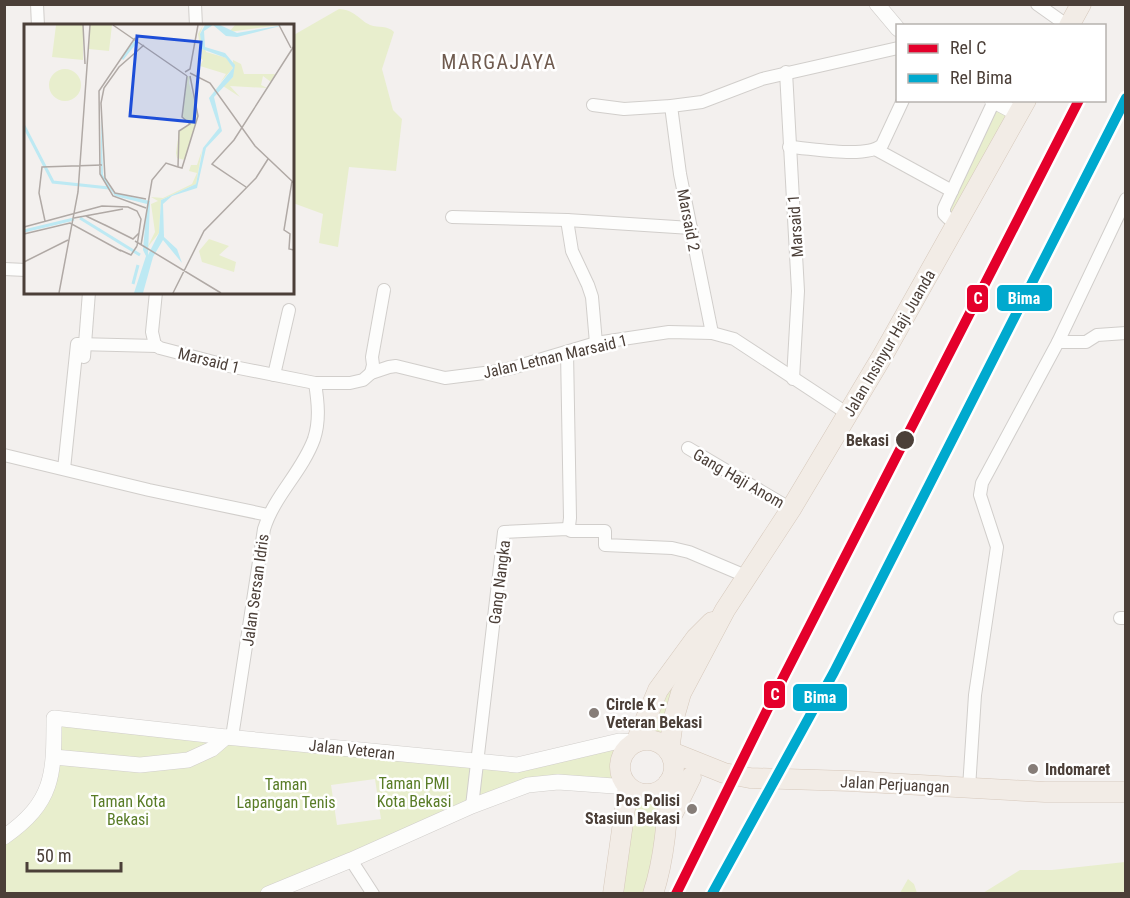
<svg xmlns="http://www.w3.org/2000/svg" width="1130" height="898" font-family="'Roboto Condensed',sans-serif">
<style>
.green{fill:#e8eecd;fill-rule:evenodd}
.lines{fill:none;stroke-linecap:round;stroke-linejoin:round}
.minor-casing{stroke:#d1cecb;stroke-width:14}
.tertiary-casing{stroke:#d1cecb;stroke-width:16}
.primary-casing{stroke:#d6c8bb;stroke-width:21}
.minor{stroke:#fdfdfc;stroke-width:12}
.tertiary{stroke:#fdfdfc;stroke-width:15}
.primary{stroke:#f2ece6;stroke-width:20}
.rail-1-casing{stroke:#fff;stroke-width:15}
.rail-2-casing{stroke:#fff;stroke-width:15}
.rail-1{stroke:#e4002b;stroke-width:10}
.rail-2{stroke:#00a9ce;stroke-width:10}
.stop-dot{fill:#4b3f38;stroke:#fff;stroke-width:2}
.poi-dot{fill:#867d78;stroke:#fff;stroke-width:2}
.labels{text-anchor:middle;stroke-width:5;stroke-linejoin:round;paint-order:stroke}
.street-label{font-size:16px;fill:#4b3f38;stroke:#fff}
.stop-label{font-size:16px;font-weight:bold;fill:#4b3f38;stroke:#fff;text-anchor:end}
.poi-label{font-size:16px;font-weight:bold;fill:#4b3f38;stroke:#fff;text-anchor:start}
.park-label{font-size:16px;fill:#597c26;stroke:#fff}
.quarter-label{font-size:20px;letter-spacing:1.5px;fill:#6f5b4f;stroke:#fff}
.inset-river{fill:none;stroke:#bde9f3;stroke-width:3}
.inset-road{fill:none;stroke:#b0a9a5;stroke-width:1.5}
.view{fill:#1d4ed8;fill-opacity:0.15;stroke:#1d4ed8;stroke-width:3}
.inset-edge{fill:none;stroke:#4b3f38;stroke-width:3}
.line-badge{stroke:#fff;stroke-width:2}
.badge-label{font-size:16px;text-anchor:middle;font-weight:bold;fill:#fff}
</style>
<rect width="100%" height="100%" fill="#f3f0ee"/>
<g class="green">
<path d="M 339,9 C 355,10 358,19 370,25 C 379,28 387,25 394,32 L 382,69 L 393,110 L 402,119 L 396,171 L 349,167 L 338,247 L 319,243 L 323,214 L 293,203 L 292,36 Z"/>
<polygon points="994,101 1018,114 958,223 944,208"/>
<path d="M 696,638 L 662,744 C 629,725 603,771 633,790 C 641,795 651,795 660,790 L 653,893 L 613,893 L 627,787 L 540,782 L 268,893 L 5,893 L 4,837 L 40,804 L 54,718 L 517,765 L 636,741 ZM 375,779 L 381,819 L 337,825 L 331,785 Z"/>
<polygon points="1125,862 1125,893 983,893 1020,870 1052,870"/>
<polygon points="908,879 914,884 917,893 900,893"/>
</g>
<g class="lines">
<g class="minor-casing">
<g id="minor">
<polyline points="37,4 38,26"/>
<polyline points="195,4 196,26"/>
<polyline points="1037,4 1068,26"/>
<polyline points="786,72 798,291 793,379"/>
<polyline points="593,105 624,109 671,106 702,102 762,79 898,48"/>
<polyline points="671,106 680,174 712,333"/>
<path d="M 789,147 C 811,148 866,159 882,145 L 903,100"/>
<polyline points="877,150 952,191"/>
<polyline points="452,217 567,220 691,228"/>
<polyline points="567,220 572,251 588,285 592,297 596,343"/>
<polyline points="958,223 948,218 944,214 944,208 994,101"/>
<polyline points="4,269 26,270"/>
<polyline points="156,292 152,332 155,345 160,348 229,366 315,383 350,383 363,380 371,373 389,367 396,366 445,378 492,372 512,368 596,343 669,332 712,333 734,339 848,414"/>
<polyline points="1058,342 1086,342 1097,335 1126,333"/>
<polyline points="567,352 570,518 569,526 567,529"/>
<polyline points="84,357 89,292"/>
<polyline points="371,373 373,365 372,357 384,290"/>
<polyline points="274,375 289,310"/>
<polyline points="688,448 791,509"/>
<polyline points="4,455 149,490 268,515"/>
<polyline points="64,469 77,344 157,346"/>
<polyline points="1120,618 1126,618"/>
<path d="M 232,737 L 264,529 C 274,496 302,472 314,439 C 320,421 318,402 315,383"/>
<polyline points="969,788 975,695 997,547 980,495 982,483 1058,342 1126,199"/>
<polyline points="472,806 504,532 567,529 571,531 605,531 605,545 672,548 689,552 748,577"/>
<polyline points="351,860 373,894"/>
</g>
</g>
<g class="tertiary-casing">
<g id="tertiary">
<polyline points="877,4 898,29"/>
<polyline points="992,100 1018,114"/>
<polyline points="54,757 140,765 188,760 212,749 226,737"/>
<path d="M 4,837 C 54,802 54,775 54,718 L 226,737 L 517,765 L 619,741 L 636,742"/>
<polyline points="268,894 351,860 472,806 528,785 558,782 628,787"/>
</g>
</g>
<g class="primary-casing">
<g id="primary">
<polyline points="1069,26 1081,4"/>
<polyline points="1026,100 883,355 791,509 725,610 681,693 673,721 669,751 724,773 750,778 849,781 1045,792 1126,792"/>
<circle cx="647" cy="767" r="27"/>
<polyline points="636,742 658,690 696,638 712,622"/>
<polyline points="671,817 691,777"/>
<polyline points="613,894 628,787"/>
<path d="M 653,894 C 665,857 667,820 669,782"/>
</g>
</g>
<use href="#minor" class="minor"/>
<use href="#tertiary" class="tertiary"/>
<use href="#primary" class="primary"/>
<g class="rail-1-casing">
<polyline id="rail-1" points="676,894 783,678 1079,100"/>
</g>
<g class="rail-2-casing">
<polyline id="rail-2" points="712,894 834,672 1126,98"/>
</g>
<use href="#rail-1" class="rail-1"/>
<use href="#rail-2" class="rail-2"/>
</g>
<circle class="stop-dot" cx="905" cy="440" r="10"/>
<g class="poi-dot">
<circle cx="594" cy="713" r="6"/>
<circle cx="1033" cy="769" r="6"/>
<circle cx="692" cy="809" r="6"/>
</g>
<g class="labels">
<g class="street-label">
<text transform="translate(689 220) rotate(79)" y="6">Marsaid 2</text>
<text transform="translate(795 226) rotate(-94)" y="6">Marsaid 1</text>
<text transform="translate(889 343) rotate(-60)" y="6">Jalan Insinyur Haji Juanda</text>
<text transform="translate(555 356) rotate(-13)" y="6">Jalan Letnan Marsaid 1</text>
<text transform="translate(209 360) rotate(14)" y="6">Marsaid 1</text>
<text transform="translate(739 478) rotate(30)" y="6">Gang Haji Anom</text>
<text transform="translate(499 582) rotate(-83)" y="6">Gang Nangka</text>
<text transform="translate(255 590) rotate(-82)" y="6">Jalan Sersan Idris</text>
<text transform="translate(352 749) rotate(6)" y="6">Jalan Veteran</text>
<text transform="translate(895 784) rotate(3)" y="6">Jalan Perjuangan</text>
</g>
<g class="stop-label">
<text x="889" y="446">Bekasi</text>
</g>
<g class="poi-label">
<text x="606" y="710">Circle K -<tspan x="606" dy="18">Veteran Bekasi</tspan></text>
<text x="1045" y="775">Indomaret</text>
<text x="680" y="806" text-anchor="end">Pos Polisi<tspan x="680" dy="18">Stasiun Bekasi</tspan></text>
</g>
<g class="park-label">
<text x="414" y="789">Taman PMI<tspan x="414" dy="18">Kota Bekasi</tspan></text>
<text x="286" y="790">Taman<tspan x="286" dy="18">Lapangan Tenis</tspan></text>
<text x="128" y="807">Taman Kota<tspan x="128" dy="18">Bekasi</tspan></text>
</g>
<g class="quarter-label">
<text x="499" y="69">MARGAJAYA</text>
</g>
</g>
<g transform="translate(24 24)">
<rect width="270" height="270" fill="#f3f0ee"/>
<path d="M 32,1 L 59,1 L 59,36 L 28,33 ZM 66,1 L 88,1 L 85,27 L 65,25 ZM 179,1 L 176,10 L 182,28 L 203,34 L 209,44 L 196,59 L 202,50 L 176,42 L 179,36 L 174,33 L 178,32 L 174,10 ZM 211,1 L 255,1 L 205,8 ZM 209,36 L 217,40 L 220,50 L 251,50 L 247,58 L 239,52 L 237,61 L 243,64 L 206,62 L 216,73 L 199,62 L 209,53 ZM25 61a16 16 0 1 1 32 0a16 16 0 1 1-32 0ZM 163,52 L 174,54 L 166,53 L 165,59 L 174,90 L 161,136 L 153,134 L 152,129 L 155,107 L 166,100 L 158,93 ZM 178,126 L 172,160 L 137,176 L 135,209 L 123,224 L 131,208 L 127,180 L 134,177 L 127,173 L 139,174 L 168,160 L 173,149 L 165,147 L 167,141 L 173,141 ZM 185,215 L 205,222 L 195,231 L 212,238 L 210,248 L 178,238 L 175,227 Z" fill="#e8eecd"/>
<path d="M 181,1 L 196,1 L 213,9 L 260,1 L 213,13 L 202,12 L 189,1 L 180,7 L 181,23 L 201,29 L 211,41 L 209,53 L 190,73 L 198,107 L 182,124 L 173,164 L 148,172 L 139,180 L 140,213 L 153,225 L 158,239 L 139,216 L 129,233 L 119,269 L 110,269 L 122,232 L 119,226 L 123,180 L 91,172 L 77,153 L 77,85 L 79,151 L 90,169 L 126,177 L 124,231 L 135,209 L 137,176 L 172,160 L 179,124 L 195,104 L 185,74 L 209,44 L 202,34 L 178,25 L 176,10 Z" fill="#bde9f3"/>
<path class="inset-river" d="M 98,35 L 113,16M 0,102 L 29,158 L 85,164M 56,194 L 116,231M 0,207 L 50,195M 109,260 L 114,241"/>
<path class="inset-road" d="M 59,1 L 61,40M 89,1 L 163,52M 255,1 L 267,24M 111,14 L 75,67 L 76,150 L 89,172 L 122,184M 120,21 L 95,43 L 80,64 L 77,79 L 81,154 L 91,169 L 122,175M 161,48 L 166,45 L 174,1M 166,49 L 186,59 L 231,122 L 270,159M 154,143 L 155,107 L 166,100 L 158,93 L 163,52M 154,143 L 158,144 L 174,92 L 166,52M 268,157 L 260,206 L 266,210 L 265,225 L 270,226M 222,163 L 188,140 L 210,116 L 270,22M 62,192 L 85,203M 50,194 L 99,185M 21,197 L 15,169 L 18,143 L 78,141M 81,201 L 109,215 L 115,209M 0,203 L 78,182 L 104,183 L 113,187 L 117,195 L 113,222M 0,210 L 46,199 L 97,227M 111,217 L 197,269M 117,221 L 128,156 L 142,139 L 154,143M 96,226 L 107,231 L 113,222M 0,238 L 44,216M 35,269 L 54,168 L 66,1M 149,269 L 180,207 L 232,154 L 244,135"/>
<path class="view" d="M 113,12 L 177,18 L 170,98 L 106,92 Z"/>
<rect width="270" height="270" class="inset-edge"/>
</g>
<g class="line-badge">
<rect x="996" y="284" width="57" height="28" rx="6" fill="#00a9ce"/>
<rect x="966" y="284" width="23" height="29" rx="6" fill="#e4002b"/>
<rect x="763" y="680" width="23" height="29" rx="6" fill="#e4002b"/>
<rect x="792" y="683" width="56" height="29" rx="6" fill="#00a9ce"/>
</g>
<g class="badge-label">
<text x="1024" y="304">Bima</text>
<text x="978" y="304">C</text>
<text x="775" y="700">C</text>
<text x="820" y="703">Bima</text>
</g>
<rect width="1130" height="898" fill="none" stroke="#4b3f38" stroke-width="12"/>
<rect x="896" y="24" width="210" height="78" fill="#ffffff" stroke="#b7b2af" stroke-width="1.5"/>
<rect x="908" y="44" width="30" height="9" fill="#e4002b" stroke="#b7b2af" stroke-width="1.5"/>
<text x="950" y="54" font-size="18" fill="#4b3f38">Rel C</text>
<rect x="908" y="74" width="30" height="9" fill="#00a9ce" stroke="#b7b2af" stroke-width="1.5"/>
<text x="950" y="84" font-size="18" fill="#4b3f38">Rel Bima</text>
<path d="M27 862v9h94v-9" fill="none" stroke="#4b3f38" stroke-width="3"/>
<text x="36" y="862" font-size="18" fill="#4b3f38" stroke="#ffffff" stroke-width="4.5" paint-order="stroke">50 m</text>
</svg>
